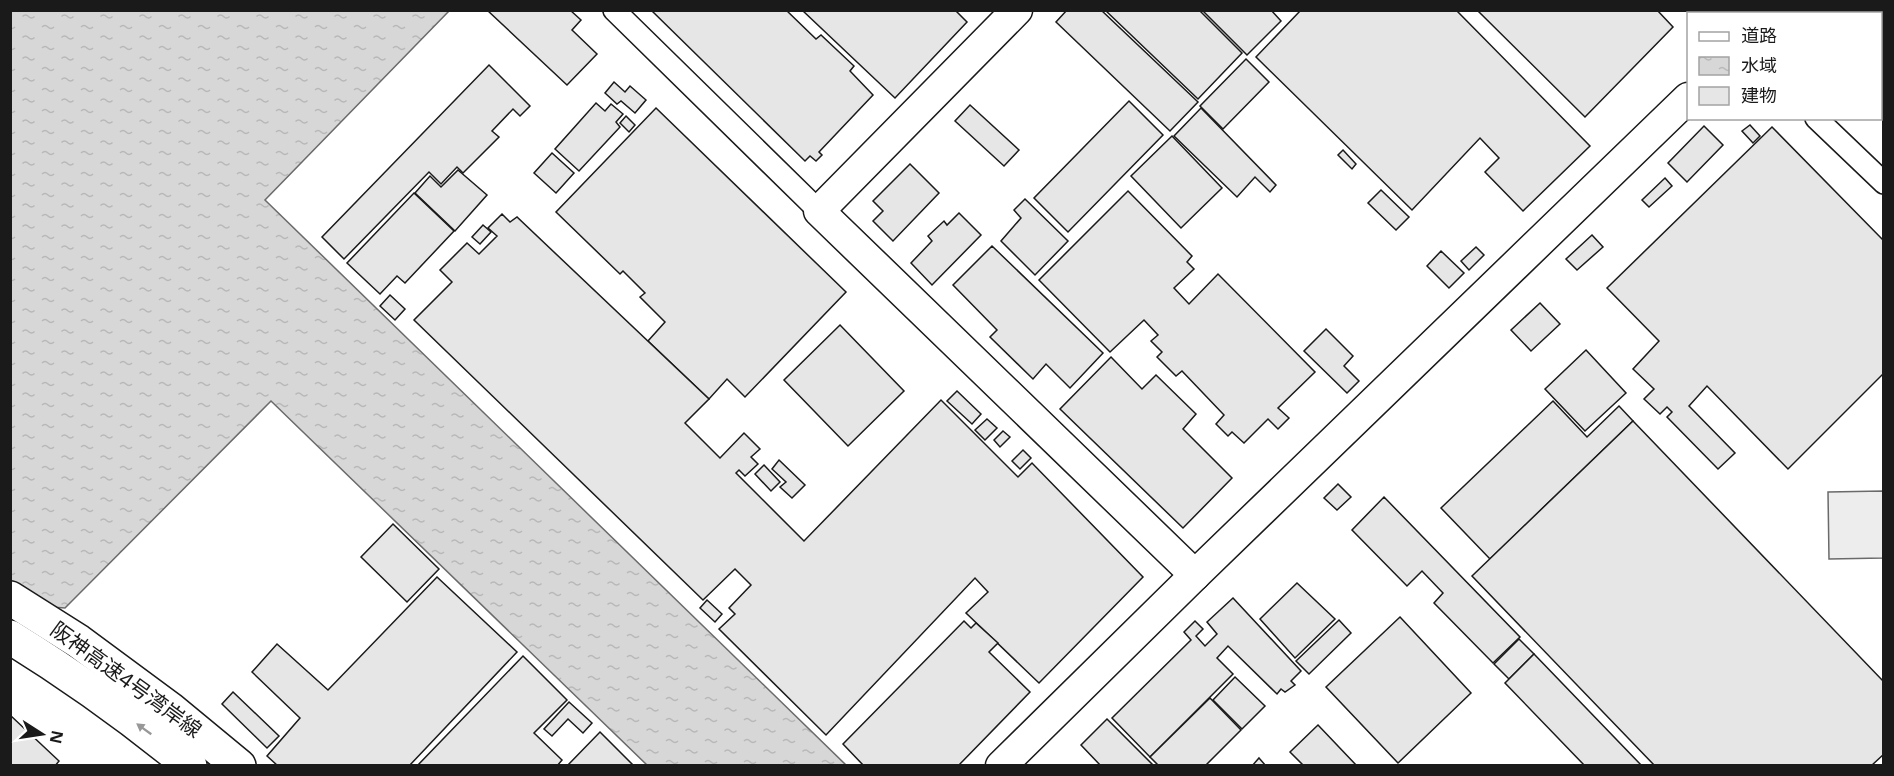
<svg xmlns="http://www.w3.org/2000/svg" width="1894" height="776" font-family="'Noto Sans','Noto Sans JP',sans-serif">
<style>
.pitch{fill:#ededed;stroke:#6a6a6a;stroke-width:1.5}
.water{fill:url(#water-ripples);stroke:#6a6a6a;stroke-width:1.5}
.building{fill:#e6e6e6;stroke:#1a1a1a;stroke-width:1.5}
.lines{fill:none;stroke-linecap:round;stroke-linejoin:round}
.street-casing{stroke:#1a1a1a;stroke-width:24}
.secondary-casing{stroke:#1a1a1a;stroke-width:33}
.highway-casing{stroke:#1a1a1a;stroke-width:36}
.street{stroke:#fff;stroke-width:21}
.secondary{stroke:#fff;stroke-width:30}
.highway{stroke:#fff;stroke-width:33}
.oneway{fill:#989898}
.labels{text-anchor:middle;stroke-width:4.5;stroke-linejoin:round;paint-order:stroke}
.street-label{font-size:21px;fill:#1a1a1a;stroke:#fff}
</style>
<defs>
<pattern id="water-ripples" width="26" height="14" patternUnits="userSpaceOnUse" patternTransform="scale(1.5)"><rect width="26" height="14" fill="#d7d7d7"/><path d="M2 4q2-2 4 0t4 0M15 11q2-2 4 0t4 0" fill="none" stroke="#b8b8b8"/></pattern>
</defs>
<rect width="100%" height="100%" fill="#fff"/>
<polygon class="pitch" points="1883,491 1883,558 1829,559 1828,492"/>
<polygon class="water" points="10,11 449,11 265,200 846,765 647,765 271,401 65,608 11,604"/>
<g class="building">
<polygon points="487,10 570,10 581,20 572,30 597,54 567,85"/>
<polygon points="651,10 786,10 816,39 821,35 854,66 850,71 873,95 819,152 822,155 816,161 810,156 805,161"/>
<polygon points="802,10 955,10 967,22 895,98"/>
<polygon points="1067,10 1101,10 1198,102 1170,131 1056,22"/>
<polygon points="1105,10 1199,10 1242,53 1198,99"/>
<polygon points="1202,10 1271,10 1281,21 1247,55"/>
<polygon points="1301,10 1456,10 1590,146 1523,211 1485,172 1499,158 1480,138 1412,210 1256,57"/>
<polygon points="1477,10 1657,10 1673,27 1585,117"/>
<polygon points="1246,59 1269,82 1223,129 1200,106"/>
<polygon points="489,65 530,106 520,116 513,109 492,131 499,137 463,173 457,167 441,184 429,172 344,259 322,237"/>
<polygon points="614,82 625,92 630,86 646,100 635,113 621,101 617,104 605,93"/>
<polygon points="1129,101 1163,135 1068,232 1034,198"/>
<polygon points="596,103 605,111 611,104 623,114 616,122 620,127 579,171 555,149"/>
<polygon points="970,105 1019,150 1004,166 955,121"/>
<polygon points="656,108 846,292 745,397 727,379 709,399 648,341 665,322 640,297 645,293 623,271 620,274 556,212"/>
<polygon points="1201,108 1276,185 1270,192 1255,177 1237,197 1174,136"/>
<polygon points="626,116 635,125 629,132 620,123"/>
<polygon points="1750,125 1760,136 1753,143 1742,131"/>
<polygon points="1704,126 1723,145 1687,182 1668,163"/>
<polygon points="1772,127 1884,241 1884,373 1788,469 1707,386 1689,406 1735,453 1718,469 1667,417 1672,412 1667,407 1660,414 1644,399 1654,389 1633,369 1659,341 1607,288"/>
<polygon points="1172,136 1222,188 1181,228 1131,176"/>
<polygon points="1343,150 1356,164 1352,169 1338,155"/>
<polygon points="552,153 574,173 556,193 534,173"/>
<polygon points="910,164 939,193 893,241 873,221 883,211 873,201"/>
<polygon points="458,170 487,195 455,231 415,193 430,176 441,187"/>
<polygon points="1665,178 1672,186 1649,207 1642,200"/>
<polygon points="1381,190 1409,217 1396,230 1368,203"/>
<polygon points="1128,191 1192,256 1187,262 1194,269 1174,288 1189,304 1218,274 1315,372 1278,408 1289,418 1278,429 1268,419 1244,443 1232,432 1228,436 1216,424 1224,415 1182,371 1176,376 1157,357 1162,352 1151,341 1158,335 1144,320 1110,352 1039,280"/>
<polygon points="414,193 454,231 405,283 397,276 380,294 347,263"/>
<polygon points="1025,199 1068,241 1035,275 1001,241 1021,218 1014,210"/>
<polygon points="959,213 981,235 932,285 911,263 932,241 928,236 944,221 947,225"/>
<polygon points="502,214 510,222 517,217 709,399 685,423 720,458 744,433 760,449 751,457 758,464 745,476 739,470 736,473 804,541 941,400 1018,477 1032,463 1143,577 1039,683 966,613 988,592 975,578 826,735 719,629 735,614 729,608 751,585 735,569 703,600 414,320 452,282 440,270 467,243 479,254 497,236 488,228"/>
<polygon points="483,225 491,232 480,244 472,237"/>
<polygon points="1592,235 1603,247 1577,270 1566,259"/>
<polygon points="992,246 1103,353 1070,388 1046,364 1033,379 990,337 997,330 953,285"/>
<polygon points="1476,247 1484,255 1469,270 1461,261"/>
<polygon points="1441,251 1464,273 1449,288 1427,266"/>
<polygon points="390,295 405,309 395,320 380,306"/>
<polygon points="1540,303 1560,324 1531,351 1511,330"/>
<polygon points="840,325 904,391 848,446 784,380"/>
<polygon points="1326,329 1353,356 1344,366 1359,381 1347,393 1304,351"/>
<polygon points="1586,350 1626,393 1585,431 1545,389"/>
<polygon points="1111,357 1142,389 1156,375 1196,414 1183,429 1232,478 1183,528 1060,409"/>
<polygon points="957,391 981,414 972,424 947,401"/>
<polygon points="1553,401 1587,437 1619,406 1633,421 1490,559 1441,508"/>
<polygon points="987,419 997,428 985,440 975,430"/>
<polygon points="1633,421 1884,682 1884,754 1871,766 1655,766 1472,576"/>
<polygon points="1003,431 1010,437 1000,447 994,440"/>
<polygon points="1023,450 1031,458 1020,469 1012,461"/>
<polygon points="779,460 805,485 792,498 780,487 786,482 772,469"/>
<polygon points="764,465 780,482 771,491 755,474"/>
<polygon points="1338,484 1351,497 1337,510 1324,498"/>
<polygon points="1384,497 1520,637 1493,663 1434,603 1443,593 1422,571 1407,586 1352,530"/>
<polygon points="393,524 439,569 407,602 361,557"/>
<polygon points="437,577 517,652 409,766 278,766 267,756 300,718 252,672 277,644 328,690"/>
<polygon points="1297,583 1335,619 1295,658 1260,619"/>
<polygon points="1233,598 1301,671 1291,681 1295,685 1285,692 1281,689 1277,694 1228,646 1217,658 1233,674 1150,757 1112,718 1191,640 1184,632 1195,621 1203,629 1196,636 1205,646 1217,634 1207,622"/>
<polygon points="707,600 722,614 715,622 700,608"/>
<polygon points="1400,617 1471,693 1398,763 1326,687"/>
<polygon points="1339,620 1351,633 1309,674 1296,661"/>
<polygon points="964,621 971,628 976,623 998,643 989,652 1030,692 958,766 864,766 843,744"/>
<polygon points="1519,639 1534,654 1509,679 1494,664"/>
<polygon points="1534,654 1642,766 1585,766 1505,683"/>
<polygon points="523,656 567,700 534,733 562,760 557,766 417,766"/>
<polygon points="1235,677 1265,706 1242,729 1213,700"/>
<polygon points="233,692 279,736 267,748 222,704"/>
<polygon points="1210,698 1241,730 1205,766 1159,766 1150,757"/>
<polygon points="569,702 592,723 583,733 568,719 552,736 544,729"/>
<polygon points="10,715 59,761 55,766 10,766"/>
<polygon points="1107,719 1154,766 1101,766 1081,745"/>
<polygon points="1318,725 1357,766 1304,766 1290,752"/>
<polygon points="600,732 634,766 567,766"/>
<polygon points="1259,758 1266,766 1252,766"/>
</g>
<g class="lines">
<g class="street-casing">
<g id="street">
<polyline points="614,10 819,211"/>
<polyline points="1703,10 1706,14"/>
<polyline points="1816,118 1884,183"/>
</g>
</g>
<g class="secondary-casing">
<g id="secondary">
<polyline points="1017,10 819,211 1195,575"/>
<polyline points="1777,14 1780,10"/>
<polyline points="1001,766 1195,575 1688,98"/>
</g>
</g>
<g class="highway-casing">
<g id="highway">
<polyline points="10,598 78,641 170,709 239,766"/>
<path d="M 10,637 C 73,676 133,719 190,766"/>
</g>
</g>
<use href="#street" class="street"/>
<use href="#secondary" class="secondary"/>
<use href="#highway" class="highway"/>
</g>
<defs><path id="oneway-solid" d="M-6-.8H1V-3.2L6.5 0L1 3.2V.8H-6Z" transform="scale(1.5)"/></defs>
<use class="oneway" href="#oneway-solid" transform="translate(144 729) rotate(-144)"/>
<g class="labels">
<g class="street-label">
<text transform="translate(126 680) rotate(36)" y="7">阪神高速4号湾岸線</text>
</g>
</g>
<rect width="1894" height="776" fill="none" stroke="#1a1a1a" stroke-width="24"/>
<rect x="1687" y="12" width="195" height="108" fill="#ffffff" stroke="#a3a3a3" stroke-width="1.5"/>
<rect x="1699" y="32" width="30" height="9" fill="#ffffff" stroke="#a3a3a3" stroke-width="1.5"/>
<text x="1741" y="42" font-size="18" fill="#1a1a1a">道路</text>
<rect x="1699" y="57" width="30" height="18" fill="url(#water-ripples)" stroke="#a3a3a3" stroke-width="1.5"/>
<text x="1741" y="72" font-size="18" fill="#1a1a1a">水域</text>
<rect x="1699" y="87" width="30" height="18" fill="#e6e6e6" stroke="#a3a3a3" stroke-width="1.5"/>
<text x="1741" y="102" font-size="18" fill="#1a1a1a">建物</text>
<g transform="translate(42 734) rotate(102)" stroke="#ffffff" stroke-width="4.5" paint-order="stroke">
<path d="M0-4.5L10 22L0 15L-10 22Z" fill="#1a1a1a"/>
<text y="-9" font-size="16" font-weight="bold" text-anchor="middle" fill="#1a1a1a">N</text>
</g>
</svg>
